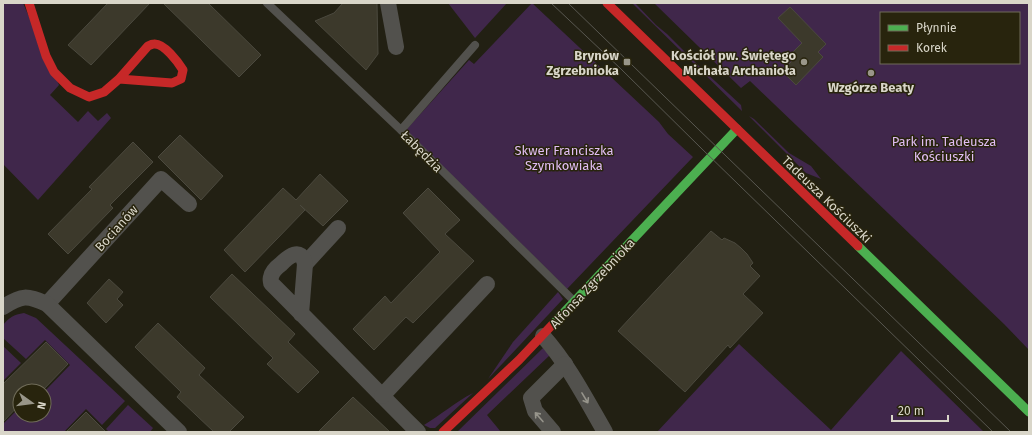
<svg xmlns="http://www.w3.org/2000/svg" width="1032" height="435" font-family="'Fira Sans',sans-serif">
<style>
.green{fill:#40274b;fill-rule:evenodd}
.building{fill:#3c392b;stroke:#4b493e}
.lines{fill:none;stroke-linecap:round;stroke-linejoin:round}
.lane{stroke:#52514d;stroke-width:8}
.street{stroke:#52514d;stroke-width:16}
.fast{stroke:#4caf50;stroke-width:9}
.jam{stroke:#c62828;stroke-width:9}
.tram{stroke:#585750;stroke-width:1}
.oneway{stroke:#96948b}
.poi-dot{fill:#999689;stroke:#28240d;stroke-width:1.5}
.labels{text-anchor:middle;stroke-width:3;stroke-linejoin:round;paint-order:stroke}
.poi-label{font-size:13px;font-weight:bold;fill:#d9d6c9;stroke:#28240d;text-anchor:end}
.park-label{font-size:13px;fill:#e1bdf4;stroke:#28240d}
.street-label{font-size:13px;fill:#d9d6c9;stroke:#28240d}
</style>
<rect width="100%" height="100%" fill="#222013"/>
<g class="green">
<polygon points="3,3 23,3 59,85 50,95 78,122 88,111 98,121 107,113 111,118 38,200 3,164"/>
<polygon points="448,3 507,3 475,38"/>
<polygon points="532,3 659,122 668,134 693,157 567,289 406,130 469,60 474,64"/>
<polygon points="632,3 635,3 656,25 667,34 703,70 741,105 742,111"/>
<path d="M 654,3 L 1029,3 L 1029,350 L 1004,324 L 750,81 L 741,88 ZM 881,13 L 1019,13 L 1019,63 L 881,63 Z"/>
<polygon points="749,116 754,119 789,153 811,166 821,179 806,173"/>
<polygon points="558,292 563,299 488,379 513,342"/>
<path d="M 24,313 L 36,318 L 125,401 L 102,425 L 86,409 L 64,432 L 3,432 L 3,424 L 19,408 L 20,409 L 20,415 L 44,415 L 44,392 L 70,365 L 45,340 L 26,359 L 3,338 L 3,325 C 10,317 13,315 24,313 Z"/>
<polygon points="739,344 831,430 901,351 984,432 657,432"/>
<polygon points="3,346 21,363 3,381"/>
<polygon points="543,348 550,355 487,415 501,432 457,432"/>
<path d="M 473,393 L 435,428 L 430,428 L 424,425 C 441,415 455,402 473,393 Z"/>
<polygon points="128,405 153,428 150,432 109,432 106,429"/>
</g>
<g class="building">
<polygon points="108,3 150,3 91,65 68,45"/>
<polygon points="163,3 208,3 261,55 239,77"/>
<polygon points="343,3 377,3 378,54 366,70 315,21 334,13"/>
<polygon points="790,7 826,44 818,52 823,57 796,85 782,71 794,59 790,55 802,43 778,18"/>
<polygon points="180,135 223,176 201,200 158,157"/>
<polygon points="133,142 153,162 110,205 113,208 68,254 48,234 92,189 89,187"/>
<polygon points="320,174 348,201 323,226 300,205 305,210 245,272 224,250 283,188 296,200"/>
<polygon points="428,188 460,220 445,234 474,261 413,323 406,317 374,350 353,329 385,296 391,303 440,252 403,213"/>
<polygon points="711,231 722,240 724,238 735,243 741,248 747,254 753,263 750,266 760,276 743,294 763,313 730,348 728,345 685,392 618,331"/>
<polygon points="232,274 295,334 288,342 319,372 298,393 267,364 273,358 210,297"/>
<polygon points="109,279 123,292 117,299 123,305 106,323 87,303"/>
<polygon points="158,323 205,368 199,375 244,417 229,432 214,432 177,397 181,392 135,347"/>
<polygon points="46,342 68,364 42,391 20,391 20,404 3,422 3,384"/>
<polygon points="353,397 390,432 318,432"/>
<polygon points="86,412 106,432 66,432"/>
</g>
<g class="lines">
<g class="lane">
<polyline points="267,3 401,130 573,300"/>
<polyline points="401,130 475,45"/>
</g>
<g class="street">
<polyline points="388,3 396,47"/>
<polyline points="305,264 338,228"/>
<polyline points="47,304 161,179 189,204"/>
<path d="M 3,307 C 22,295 27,295 47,304 L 179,432"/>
<path d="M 301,314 L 305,264 C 301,246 288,257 281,264 C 277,267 272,271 271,277 C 270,279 271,281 271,283 C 319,331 366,380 414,428 L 418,432"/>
<path d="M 543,336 C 568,364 586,399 605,432"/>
<polyline points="382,396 487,284"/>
<polyline points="553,432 535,411 531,398 565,364"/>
</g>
<g class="fast">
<polyline points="858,246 1029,412"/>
<polyline points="553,324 737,129"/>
</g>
<g class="jam">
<path d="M 29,3 L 46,56 L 54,72 L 70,88 L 89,97 L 104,92 L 119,79 L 148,46 C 150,45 152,44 154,44 C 164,43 178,62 183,70 L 181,79 L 172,83 L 119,79"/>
<polyline points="607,3 858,246"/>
<polyline points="443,432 519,360 553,324"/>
</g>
<g class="tram">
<polyline points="551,3 621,69 702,149 993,432"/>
<polyline points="568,3 1011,432"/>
</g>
</g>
<defs><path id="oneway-shaft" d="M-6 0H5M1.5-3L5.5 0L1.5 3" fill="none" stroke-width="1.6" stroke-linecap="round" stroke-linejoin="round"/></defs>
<g class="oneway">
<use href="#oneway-shaft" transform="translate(585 398) rotate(59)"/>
<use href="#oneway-shaft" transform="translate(539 417) rotate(-131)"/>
</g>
<g class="poi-dot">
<rect x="623" y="58" width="8" height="8" rx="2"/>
<circle cx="804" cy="62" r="4"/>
<circle cx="871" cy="73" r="4"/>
</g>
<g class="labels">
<g class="poi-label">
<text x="619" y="60">Brynów<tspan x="619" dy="15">Zgrzebnioka</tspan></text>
<text x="796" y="60">Kościół pw. Świętego<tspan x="796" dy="15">Michała Archanioła</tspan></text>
<text x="871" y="92" text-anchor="middle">Wzgórze Beaty</text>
</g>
<g class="park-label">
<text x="944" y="146">Park im. Tadeusza<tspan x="944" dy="15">Kościuszki</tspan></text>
<text x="564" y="155">Skwer Franciszka<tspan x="564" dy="15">Szymkowiaka</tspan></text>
</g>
<g class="street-label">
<text transform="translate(422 151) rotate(45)" y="5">Łabędzia</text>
<text transform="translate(827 199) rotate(44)" y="5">Tadeusza Kościuszki</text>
<text transform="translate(116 228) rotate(-48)" y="5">Bocianów</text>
<text transform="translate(592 283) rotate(-47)" y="5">Alfonsa Zgrzebnioka</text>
</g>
</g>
<rect width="1032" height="435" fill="none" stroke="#d9d6c9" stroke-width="8"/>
<rect x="880" y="12" width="140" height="52" fill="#28240d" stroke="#6f6b58"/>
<rect x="888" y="25" width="20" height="6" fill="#4caf50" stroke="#6f6b58"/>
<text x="916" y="32" font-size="12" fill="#d9d6c9">Płynnie</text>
<rect x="888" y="45" width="20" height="6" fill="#c62828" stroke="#6f6b58"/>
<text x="916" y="52" font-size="12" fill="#d9d6c9">Korek</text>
<g transform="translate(32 403) rotate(104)"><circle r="19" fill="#28240d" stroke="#6f6b58"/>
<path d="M0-3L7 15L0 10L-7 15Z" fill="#999689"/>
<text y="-6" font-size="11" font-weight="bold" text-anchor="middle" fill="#d9d6c9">N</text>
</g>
<path d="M892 415v6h56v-6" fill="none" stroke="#d9d6c9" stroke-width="2"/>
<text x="898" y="415" font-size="12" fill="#d9d6c9" stroke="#28240d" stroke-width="3" paint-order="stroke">20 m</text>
</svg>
